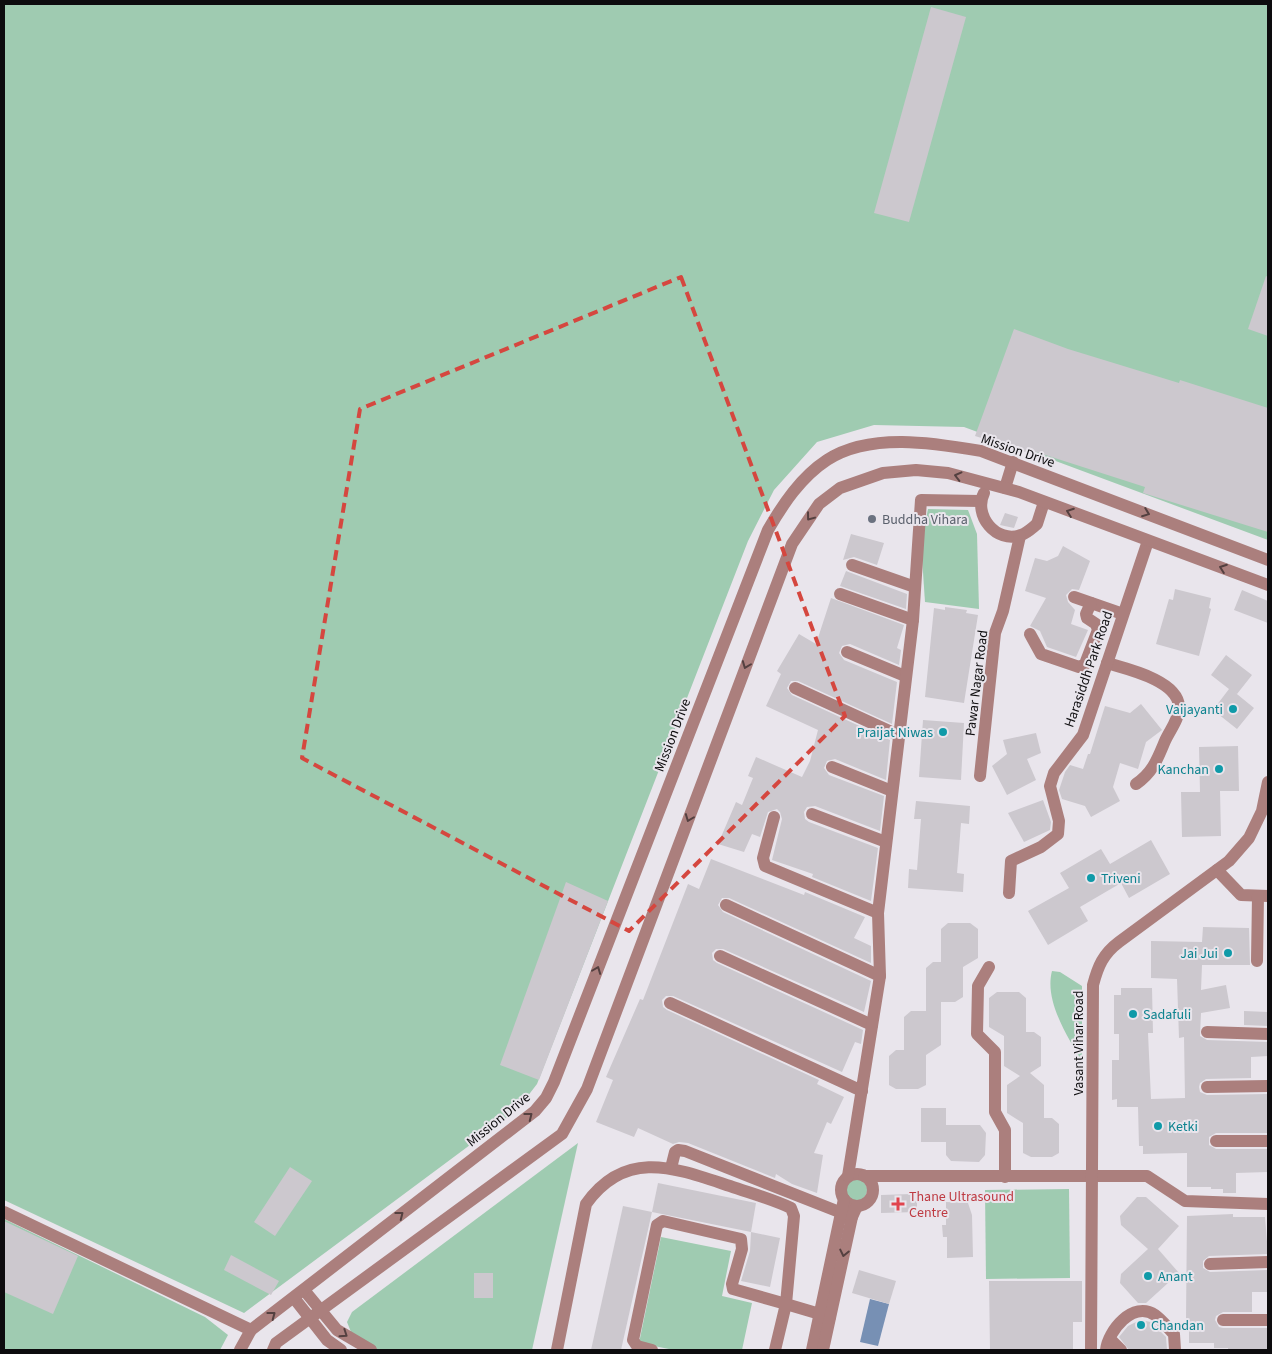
<svg xmlns="http://www.w3.org/2000/svg" width="1272" height="1354" font-family="'Source Sans 3',sans-serif">
<style>
.green{fill:#9fcbb1}
.water{fill:#7790b4}
.building{fill:#ccc8ce}
.lines{fill:none;stroke-linecap:round;stroke-linejoin:round}
.minor{stroke:#ab7f7d;stroke-width:12}
.oneway{stroke:#544040}
.marked{fill:none;stroke:#d5473f;stroke-width:4;stroke-dasharray:10 6;stroke-linejoin:round}
.worship-dot{fill:#6b7280;stroke:#e9e5ec;stroke-width:2}
.culture-dot{fill:#0f9aa8;stroke:#e9e5ec;stroke-width:2}
.health-dot{fill:#e0444e;stroke:#e9e5ec;stroke-width:2}
.labels{text-anchor:middle;stroke-width:4;stroke-linejoin:round;paint-order:stroke}
.street-label{font-size:14px;fill:#0d0c0e;stroke:#e9e5ec}
.worship-label{font-size:14px;fill:#5b616d;stroke:#e9e5ec;text-anchor:start}
.culture-label{font-size:14px;fill:#0d838f;stroke:#e9e5ec;text-anchor:start}
.health-label{font-size:14px;fill:#be3a42;stroke:#e9e5ec;text-anchor:start}
</style>
<rect width="100%" height="100%" fill="#e9e5ec"/>
<g class="green">
<polygon points="4,4 1268,4 1268,540 964,427 874,425 817,442 774,490 748,541 537,1084 517,1110 244,1313 4,1200"/>
<polygon points="928,509 968,510 977,534 979,609 925,602 921,543"/>
<path d="M 1052,971 L 1060,972 L 1082,986 L 1082,1062 C 1068,1037 1044,1001 1052,971 Z"/>
<polygon points="578,1143 532,1350 373,1350 351,1332 347,1322 352,1312"/>
<circle cx="856" cy="1190" r="11"/>
<polygon points="1069,1189 1070,1278 986,1279 985,1190"/>
<polygon points="4,1219 205,1317 228,1335 220,1350 4,1350"/>
<polygon points="661,1237 731,1251 722,1296 752,1303 742,1350 674,1350 639,1343"/>
</g>
<polygon class="water" points="870,1299 889,1304 878,1346 860,1342"/>
<g class="building">
<polygon points="931,7 966,17 909,222 874,213"/>
<polygon points="1266,276 1268,277 1268,336 1248,329"/>
<polygon points="1014,329 1068,349 1179,383 1180,380 1268,408 1268,532 1143,493 1145,487 1036,452 1035,455 975,436"/>
<polygon points="1005,513 1018,517 1014,528 1000,525"/>
<polygon points="851,534 884,543 877,565 854,557 843,560"/>
<polygon points="1063,546 1090,561 1079,590 1072,589 1066,595 1068,602 1075,610 1071,624 1088,630 1076,657 1047,647 1040,631 1030,626 1046,598 1025,591 1035,558 1047,561 1058,556"/>
<polygon points="846,571 907,594 906,609 840,586"/>
<polygon points="1175,589 1211,598 1209,608 1211,609 1199,656 1156,644 1169,599 1173,600"/>
<polygon points="1242,590 1268,601 1268,623 1234,610"/>
<polygon points="831,598 904,625 897,648 901,650 899,665 850,644 842,646 839,653 844,660 897,682 892,724 798,681 791,681 787,688 792,695 890,740 886,780 835,759 827,761 824,768 829,775 884,796 880,831 815,806 807,807 804,812 805,819 809,822 878,848 871,901 812,877 813,874 772,860 782,819 780,812 777,809 768,812 760,837 752,834 744,852 718,844 736,802 742,805 753,778 748,776 756,757 802,777 810,761 818,730 766,706 781,674 777,671 799,634 816,644"/>
<polygon points="945,607 967,610 966,613 978,615 964,703 925,697 934,608 945,610"/>
<polygon points="1226,655 1252,675 1237,694 1232,690 1254,708 1237,729 1213,710 1229,689 1211,675"/>
<polygon points="1141,704 1162,730 1146,742 1138,769 1120,763 1113,787 1120,801 1091,817 1085,806 1062,799 1059,790 1065,772 1070,765 1083,769 1088,754 1090,754 1105,706 1130,713"/>
<polygon points="923,720 964,723 961,780 919,777"/>
<polygon points="1036,733 1041,753 1027,759 1036,780 1007,795 992,766 1007,754 1003,740"/>
<polygon points="1238,746 1239,791 1220,791 1221,836 1182,837 1181,792 1200,792 1199,747"/>
<polygon points="1043,800 1051,822 1050,830 1024,842 1008,813"/>
<polygon points="916,801 970,806 969,824 961,823 959,849 957,873 964,874 963,892 908,888 909,869 917,870 921,819 914,819"/>
<polygon points="1151,840 1170,874 1129,898 1121,883 1080,907 1088,921 1048,945 1028,911 1069,888 1060,873 1101,849 1110,864"/>
<polygon points="711,859 804,895 805,892 865,917 854,938 871,946 871,963 729,898 722,898 718,905 723,912 871,981 864,1012 723,949 716,949 712,953 713,960 717,963 863,1030 861,1044 855,1042 842,1072 673,996 666,996 662,1000 663,1007 667,1010 819,1080 817,1084 844,1097 831,1124 827,1122 814,1153 823,1155 817,1193 792,1184 776,1174 775,1178 688,1143 679,1142 673,1144 638,1128 634,1137 596,1122 613,1080 606,1077 640,999 643,1000 688,884 699,889"/>
<polygon points="566,882 608,901 539,1080 500,1065"/>
<polygon points="948,923 970,923 978,929 978,958 963,967 963,997 955,1002 941,1002 941,1045 926,1055 926,1085 918,1089 896,1089 889,1085 889,1056 896,1050 904,1050 904,1017 911,1011 926,1011 926,968 933,962 941,962 941,929"/>
<polygon points="1203,927 1249,928 1250,965 1202,965 1201,990 1226,985 1230,1008 1201,1013 1200,1036 1207,1040 1268,1042 1268,1056 1251,1057 1251,1078 1206,1079 1200,1083 1199,1087 1200,1092 1207,1095 1268,1094 1268,1133 1216,1133 1209,1137 1209,1145 1216,1149 1268,1149 1268,1172 1236,1173 1236,1193 1223,1193 1223,1189 1211,1189 1211,1187 1187,1187 1187,1153 1143,1154 1143,1146 1139,1146 1138,1107 1117,1107 1117,1099 1112,1100 1112,1060 1119,1060 1119,1034 1114,1034 1114,995 1121,995 1121,988 1152,988 1153,1033 1148,1033 1151,1099 1185,1098 1184,1037 1179,1038 1177,979 1151,978 1151,941 1202,942"/>
<polygon points="997,992 1019,992 1026,998 1026,1032 1034,1032 1041,1037 1041,1066 1030,1073 1044,1085 1044,1118 1052,1118 1059,1124 1059,1153 1052,1157 1031,1157 1023,1153 1023,1123 1007,1113 1007,1085 1020,1076 1004,1066 1004,1036 989,1027 989,998"/>
<polygon points="1244,1011 1268,1012 1268,1026 1244,1025"/>
<polygon points="921,1108 946,1108 946,1125 980,1125 986,1133 985,1155 979,1162 951,1161 946,1155 946,1142 921,1142"/>
<polygon points="290,1167 312,1181 275,1236 254,1222"/>
<polygon points="658,1183 756,1203 751,1232 652,1212"/>
<polygon points="911,1194 911,1201 917,1201 917,1212 881,1213 881,1195"/>
<polygon points="1137,1197 1146,1197 1179,1226 1158,1249 1179,1273 1146,1303 1138,1303 1120,1283 1121,1274 1148,1249 1121,1225 1120,1216"/>
<polygon points="946,1202 968,1203 972,1215 973,1257 947,1258 947,1237 943,1237 942,1225 946,1225"/>
<polygon points="623,1206 652,1212 630,1310 621,1350 591,1350"/>
<polygon points="1233,1214 1233,1217 1265,1217 1268,1254 1209,1256 1203,1261 1203,1268 1210,1272 1267,1270 1267,1292 1252,1292 1252,1312 1223,1312 1216,1316 1215,1320 1219,1327 1223,1328 1268,1328 1268,1350 1228,1350 1228,1348 1214,1348 1214,1343 1189,1343 1189,1319 1186,1319 1187,1216"/>
<polygon points="4,1221 78,1256 53,1314 4,1292"/>
<polygon points="751,1232 780,1238 770,1287 741,1281 750,1251"/>
<polygon points="231,1255 279,1281 271,1295 224,1270"/>
<polygon points="859,1270 896,1281 889,1304 852,1293"/>
<rect x="474" y="1273" width="19" height="25"/>
<polygon points="989,1281 1082,1281 1082,1322 1073,1322 1073,1350 990,1350"/>
<polygon points="1140,1320 1151,1322 1166,1337 1167,1350 1129,1350 1119,1337 1128,1326"/>
</g>
<g class="lines">
<g class="minor">
<polyline points="1005,488 1013,462"/>
<path d="M 984,493 C 973,515 996,544 1021,535 C 1027,533 1032,528 1037,524 L 1044,502"/>
<polyline points="852,565 915,587"/>
<polyline points="840,594 913,620"/>
<polyline points="1074,597 1123,614"/>
<polyline points="1030,634 1041,654 1079,667 1085,664 1098,630 1096,624 1087,618 1086,614 1091,603"/>
<polyline points="847,652 905,676"/>
<path d="M 1107,663 C 1127,669 1177,680 1179,706 C 1180,718 1170,730 1165,741 C 1157,760 1153,772 1136,784"/>
<polyline points="795,688 898,735"/>
<polyline points="832,767 892,791"/>
<polyline points="980,776 995,633 1003,611 1020,536"/>
<polyline points="812,814 886,842"/>
<polyline points="774,817 763,858 765,866 878,913"/>
<polyline points="1217,870 1241,895 1268,896"/>
<polyline points="1009,893 1011,861 1041,847 1058,834 1059,821 1050,786 1054,773 1083,735 1148,541"/>
<polyline points="726,905 880,976"/>
<polyline points="720,956 872,1025"/>
<polyline points="1257,961 1258,896"/>
<polyline points="989,967 978,986 977,1034 995,1052 995,1112 1005,1130 1005,1177"/>
<polyline points="670,1003 862,1091"/>
<polyline points="1207,1032 1268,1034"/>
<polyline points="1207,1087 1268,1086"/>
<polyline points="1216,1141 1268,1141"/>
<polyline points="671,1168 675,1152 678,1150 685,1151 852,1217"/>
<circle cx="857" cy="1190" r="16"/>
<polyline points="848,1176 880,976 878,913 913,620 921,500 980,501"/>
<polyline points="864,1176 1147,1176 1185,1201 1268,1204"/>
<polyline points="4,1212 251,1330"/>
<polyline points="1210,1264 1268,1262"/>
<polyline points="304,1290 337,1330 371,1350"/>
<polyline points="294,1298 327,1340 341,1350"/>
<polyline points="1223,1320 1268,1320"/>
<polyline points="1110,1339 1121,1350"/>
<path d="M 240,1350 L 251,1330 L 535,1111 L 546,1098 L 554,1082 L 768,530 C 783,504 801,477 827,460 C 870,432 934,443 981,451 L 1268,560"/>
<polyline points="273,1350 276,1343 562,1134 587,1089 792,544 819,504 840,488 883,473 916,470 948,473 1019,492 1268,585"/>
<path d="M 557,1350 L 586,1204 C 626,1148 675,1168 730,1186 C 750,1193 772,1199 791,1208 L 794,1216 L 786,1304 L 830,1317"/>
<polyline points="652,1350 637,1346 633,1340 657,1225 663,1221 741,1239 742,1249 732,1284 733,1289 786,1304 775,1350"/>
<polyline points="812,1350 844,1199"/>
<polyline points="823,1350 852,1217 857,1206"/>
<path d="M 1091,1350 L 1093,985 C 1098,966 1103,954 1119,942 L 1229,861 L 1249,838 L 1262,811 L 1268,782"/>
<path d="M 1106,1350 C 1108,1331 1133,1300 1155,1315 C 1162,1320 1168,1328 1174,1334 L 1175,1350"/>
</g>
</g>
<defs><path id="oneway-chevron" d="M-2-3.5L2.5 0L-2 3.5" fill="none" stroke-width="1.6" stroke-linecap="round" stroke-linejoin="round" transform="scale(1.25)"/></defs>
<g class="oneway">
<use href="#oneway-chevron" transform="translate(958 476) rotate(-166)"/>
<use href="#oneway-chevron" transform="translate(1070 512) rotate(-160)"/>
<use href="#oneway-chevron" transform="translate(1146 513) rotate(21)"/>
<use href="#oneway-chevron" transform="translate(810 517) rotate(127)"/>
<use href="#oneway-chevron" transform="translate(1223 568) rotate(-160)"/>
<use href="#oneway-chevron" transform="translate(746 665) rotate(111)"/>
<use href="#oneway-chevron" transform="translate(689 818) rotate(111)"/>
<use href="#oneway-chevron" transform="translate(597 970) rotate(-69)"/>
<use href="#oneway-chevron" transform="translate(529 1116) rotate(-38)"/>
<use href="#oneway-chevron" transform="translate(400 1215) rotate(-38)"/>
<use href="#oneway-chevron" transform="translate(844 1253) rotate(102)"/>
<use href="#oneway-chevron" transform="translate(272 1315) rotate(-37)"/>
<use href="#oneway-chevron" transform="translate(344 1334) rotate(34)"/>
</g>
<path class="marked" d="M 681,277 L 845,716 L 629,931 L 302,758 L 360,409 Z"/>
<circle class="worship-dot" cx="872" cy="519" r="5"/>
<g class="culture-dot">
<circle cx="1233" cy="709" r="5"/>
<circle cx="943" cy="732" r="5"/>
<circle cx="1219" cy="769" r="5"/>
<circle cx="1091" cy="878" r="5"/>
<circle cx="1228" cy="953" r="5"/>
<circle cx="1133" cy="1014" r="5"/>
<circle cx="1158" cy="1126" r="5"/>
<circle cx="1148" cy="1276" r="5"/>
<circle cx="1141" cy="1325" r="5"/>
</g>
<path class="health-dot" d="M895.5 1196.5h5v5h5v5h-5v5h-5v-5h-5v-5h5z"/>
<g class="labels">
<g class="street-label">
<text transform="translate(1018 450) rotate(19)" y="5">Mission Drive</text>
<text transform="translate(1088 669) rotate(-71)" y="5">Harasiddh Park Road</text>
<text transform="translate(976 683) rotate(-83)" y="5">Pawar Nagar Road</text>
<text transform="translate(672 735) rotate(-69)" y="5">Mission Drive</text>
<text transform="translate(1078 1043) rotate(-90)" y="5">Vasant Vihar Road</text>
<text transform="translate(498 1119) rotate(-39)" y="5">Mission Drive</text>
</g>
<g class="worship-label">
<text x="882" y="524">Buddha Vihara</text>
</g>
<g class="culture-label">
<text x="1223" y="714" text-anchor="end">Vaijayanti</text>
<text x="933" y="737" text-anchor="end">Praijat Niwas</text>
<text x="1209" y="774" text-anchor="end">Kanchan</text>
<text x="1101" y="883">Triveni</text>
<text x="1218" y="958" text-anchor="end">Jai Jui</text>
<text x="1143" y="1019">Sadafuli</text>
<text x="1168" y="1131">Ketki</text>
<text x="1158" y="1281">Anant</text>
<text x="1151" y="1330">Chandan</text>
</g>
<g class="health-label">
<text x="909" y="1201">Thane Ultrasound<tspan x="909" dy="16">Centre</tspan></text>
</g>
</g>
<rect width="1272" height="1354" fill="none" stroke="#0d0c0e" stroke-width="10"/>
</svg>
